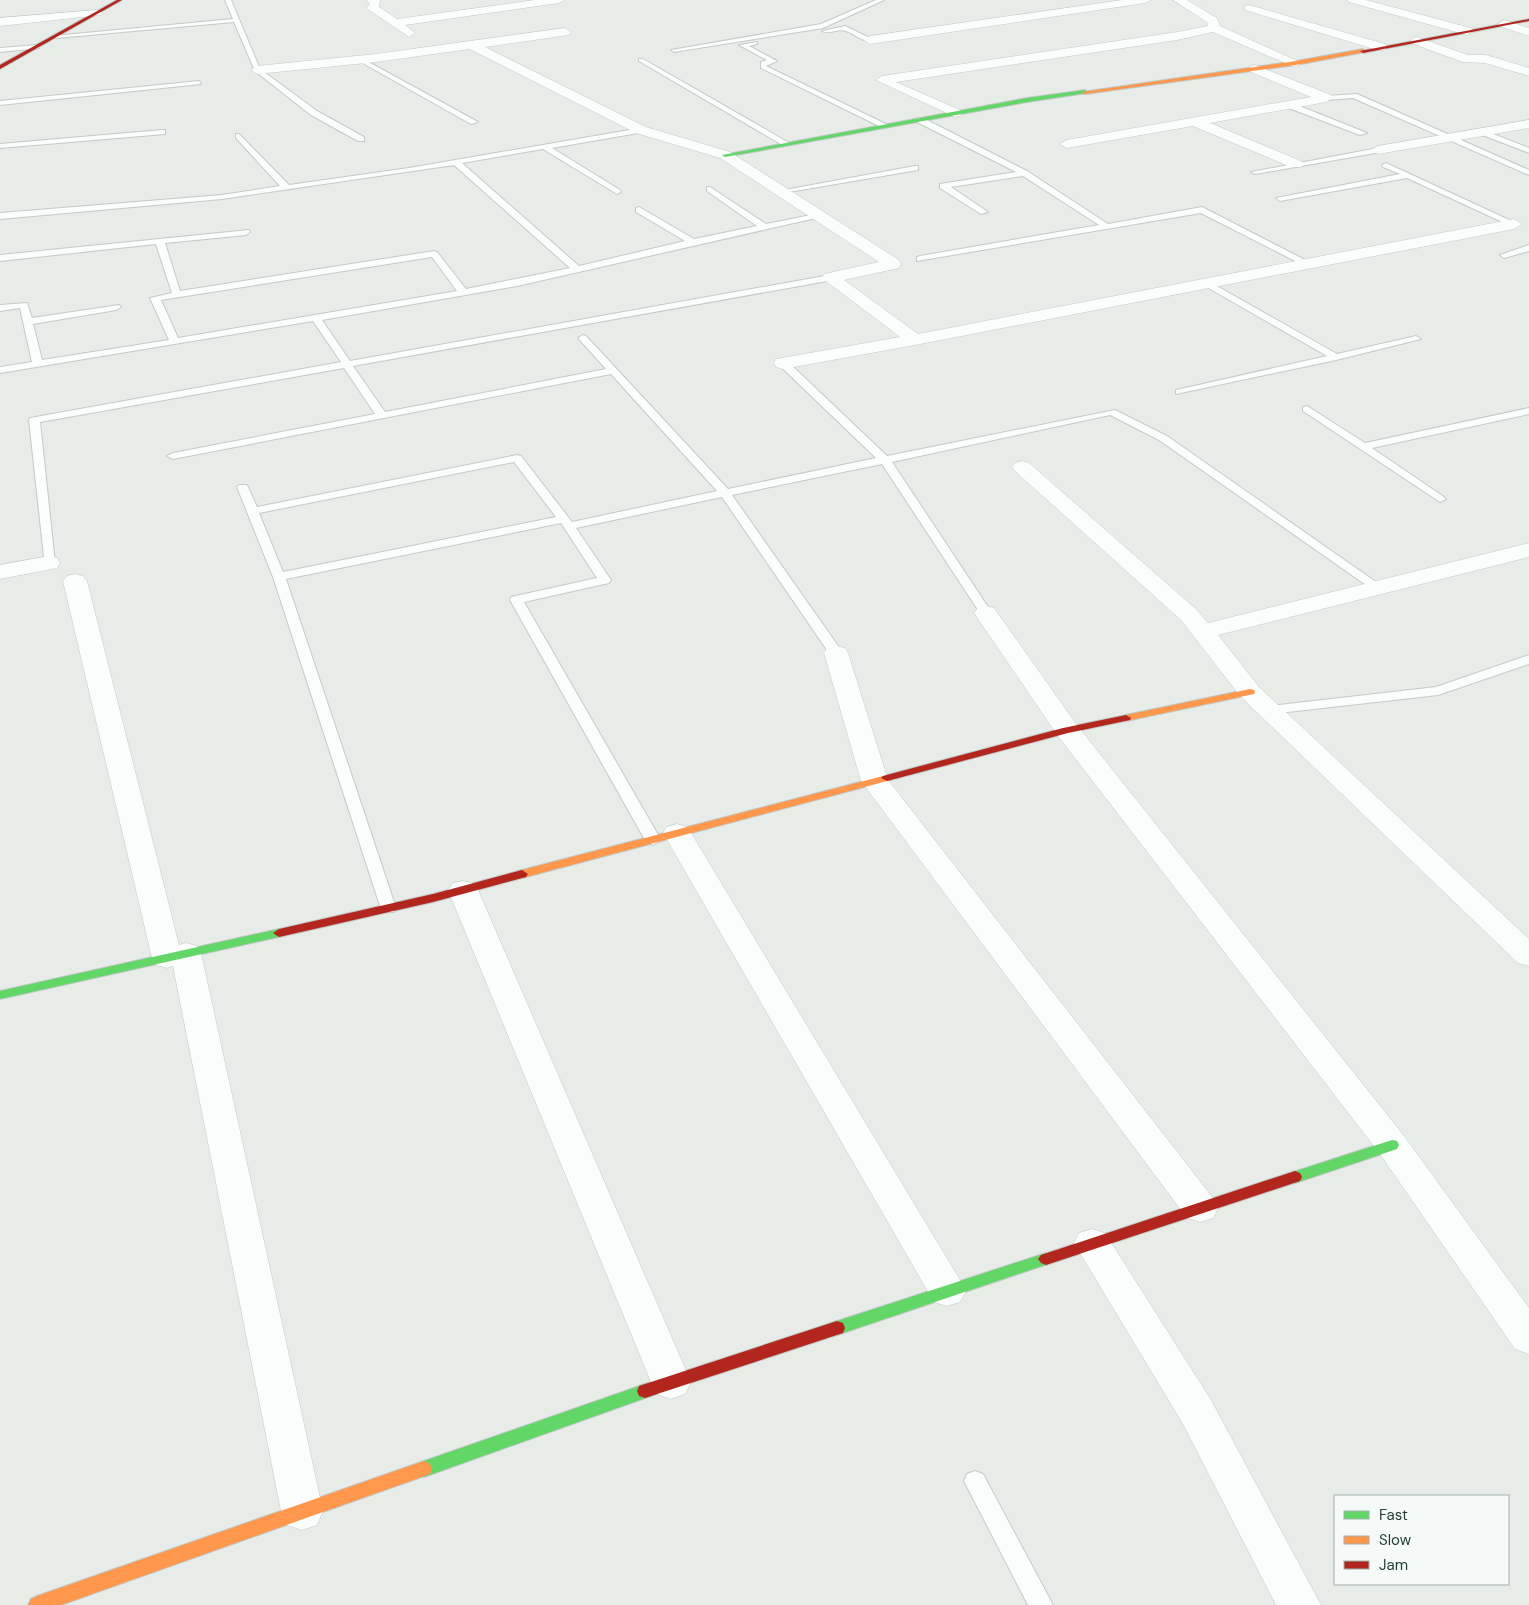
<svg xmlns="http://www.w3.org/2000/svg" width="1529" height="1605" font-family="'DM Sans',sans-serif">
<style>
.lines{fill:none;stroke-linecap:round;stroke-linejoin:round}
.lane-casing{stroke:#c4c9c6;stroke-width:2}
.street-casing{stroke:#c4c9c6;stroke-width:1}
.fast-casing{stroke:#c2c9c6;stroke-width:2}
.slow-casing{stroke:#c2c9c6;stroke-width:2}
.jam-casing{stroke:#c2c9c6;stroke-width:2}
.lane{fill:#fbfcfc;fill-rule:evenodd}
.street{fill:#fbfcfc;fill-rule:evenodd}
.fast{fill:#63d668;fill-rule:evenodd}
.slow{fill:#ff974d;fill-rule:evenodd}
.jam{fill:#b3261e;fill-rule:evenodd}
</style>
<rect width="100%" height="100%" fill="#e7ece9"/>
<g class="lines">
<g class="lane-casing">
<g id="lane">
<polygon points="225,0 231,0 260,69 317,111 364,137 364,141 358,141 311,115 255,71 234,22 56,38 53,36 233,19"/>
<polygon points="876,0 884,0 823,28 674,52 671,50 821,24"/>
<path d="M 845,26 L 872,39 L 873,40 C 865,44 855,34 846,31 C 838,28 829,35 822,31 Z"/>
<polygon points="757,42 757,44 749,46 777,61 766,66 890,126 883,128 761,68 761,62 767,60 739,45"/>
<polygon points="37,45 39,48 0,52 0,48"/>
<polygon points="359,59 363,59 478,122 471,124 359,61"/>
<polygon points="639,59 643,59 791,144 784,146 639,61"/>
<polygon points="199,81 201,84 0,105 0,101"/>
<polygon points="1357,94 1529,170 1529,175 1353,98 1326,100 1322,98 1326,96"/>
<polygon points="1286,103 1292,103 1367,133 1360,135 1286,107"/>
<polygon points="917,118 923,118 1027,171 1108,224 1202,207 1313,264 1305,266 1201,213 917,261 917,257 920,256 1099,225 1023,176 951,187 988,212 981,214 940,188 940,184 1016,172 917,122"/>
<path d="M 641,128 L 645,130 L 644,132 L 552,148 L 620,190 L 621,192 L 617,194 L 543,149 L 462,163 L 579,266 L 685,241 L 636,212 L 636,208 L 639,207 L 694,239 L 757,226 L 707,191 L 707,187 L 710,187 L 766,224 L 821,213 L 825,216 L 517,286 L 322,320 L 350,361 L 830,275 L 833,276 L 833,280 L 353,366 L 385,412 L 606,369 L 578,338 L 583,335 L 586,336 L 728,489 L 876,458 L 779,365 L 779,361 L 787,361 L 887,456 L 1115,410 L 1167,436 L 1386,589 L 1380,593 L 1376,592 L 1159,440 L 1110,415 L 892,462 L 992,613 L 986,617 L 980,613 L 882,464 L 732,495 L 843,653 L 836,657 L 831,656 L 722,497 L 576,528 L 611,580 L 609,583 L 524,602 L 661,840 L 653,845 L 645,840 L 510,600 L 511,597 L 597,578 L 561,523 L 286,579 L 396,908 L 394,912 L 382,912 L 273,577 L 237,487 L 239,485 L 247,485 L 257,507 L 517,455 L 521,456 L 572,522 L 717,491 L 611,374 L 173,459 L 167,456 L 173,453 L 375,414 L 344,368 L 40,422 L 55,563 L 53,566 L 45,566 L 29,420 L 30,418 L 341,362 L 313,321 L 0,373 L 0,367 L 32,362 L 20,308 L 0,311 L 0,305 L 27,303 L 32,318 L 119,305 L 121,307 L 116,310 L 33,324 L 42,360 L 169,340 L 150,298 L 172,293 L 156,244 L 0,261 L 0,255 L 249,230 L 250,232 L 246,235 L 165,243 L 180,291 L 434,251 L 437,252 L 466,289 L 570,268 L 454,165 L 222,199 L 0,219 L 0,213 L 222,195 L 280,186 L 236,138 L 236,134 L 239,134 L 289,185 L 409,168 ZM 432,257 L 457,291 L 178,338 L 161,300 ZM 514,462 L 556,517 L 283,572 L 259,513 Z"/>
<polygon points="162,130 165,130 165,134 0,148 0,144"/>
<polygon points="1483,130 1529,148 1529,153 1480,134 1479,132"/>
<polygon points="1378,148 1382,150 1381,152 1255,174 1251,172"/>
<polygon points="1386,163 1518,224 1511,226 1407,178 1280,201 1276,198 1400,174 1383,167 1382,165"/>
<polygon points="915,166 918,166 918,170 783,193 779,191"/>
<polygon points="1529,245 1529,251 1504,258 1500,255"/>
<polygon points="1208,281 1337,354 1416,336 1421,339 1336,360 1176,394 1176,390 1327,356 1205,286 1205,282"/>
<polygon points="1307,406 1365,443 1529,408 1529,414 1372,448 1444,497 1446,499 1440,502 1303,411 1303,407"/>
<polygon points="1529,655 1529,664 1438,695 1269,714 1262,710 1269,706 1436,687"/>
<polygon points="975,1471 983,1474 1053,1605 1028,1605 964,1481 967,1474"/>
</g>
</g>
<g class="street-casing">
<g id="street">
<polygon points="366,0 380,0 379,7 397,19 535,0 565,0 559,3 405,25 415,33 409,37 369,10 367,8 370,3"/>
<polygon points="1122,0 1151,0 1145,3 870,44 864,40 870,36"/>
<polygon points="1173,0 1187,0 1217,18 1220,26 1302,63 1296,67 1292,66 1213,32 1177,40 896,82 960,110 962,113 960,116 955,117 876,80 882,76 1177,32 1208,26 1207,22"/>
<polygon points="1347,0 1366,0 1471,28 1473,31 1467,35 1349,2"/>
<polygon points="1249,5 1385,44 1387,47 1385,50 1377,50 1245,10 1245,6"/>
<polygon points="97,10 103,13 101,15 0,26 0,18"/>
<polygon points="1504,20 1529,28 1529,36 1500,26 1498,24"/>
<polygon points="565,28 571,32 569,35 485,47 646,127 730,152 899,260 901,264 899,268 844,280 918,334 1514,219 1522,224 1514,229 915,345 783,369 776,367 774,363 776,359 900,337 822,278 824,274 879,262 720,158 636,133 470,49 376,62 257,74 251,70 257,66 376,54"/>
<polygon points="1417,37 1468,55 1486,55 1529,68 1529,76 1485,63 1463,62 1413,44 1411,41 1413,38"/>
<polygon points="1255,65 1331,95 1333,98 1326,102 1210,123 1301,161 1303,164 1301,167 1291,167 1193,126 1067,148 1060,144 1067,140 1311,97 1251,72 1249,69 1251,66"/>
<polygon points="1529,120 1529,128 1378,154 1371,150 1378,146"/>
<polygon points="1022,461 1029,463 1197,610 1208,623 1529,543 1529,557 1218,635 1259,687 1529,939 1529,966 1518,963 1241,697 1181,620 1015,471 1012,467 1015,463"/>
<polygon points="49,556 57,558 60,563 57,568 0,579 0,565"/>
<polygon points="75,574 83,576 87,581 179,945 186,943 197,946 201,953 323,1511 317,1525 302,1530 287,1525 281,1511 173,966 167,968 156,965 152,958 63,581 67,576"/>
<polygon points="986,606 994,608 1076,724 1404,1136 1529,1308 1529,1354 1515,1349 1380,1154 1058,736 974,613 978,608"/>
<polygon points="836,646 845,648 848,653 888,780 1213,1198 1218,1208 1213,1218 1200,1222 1187,1218 861,781 824,653 827,648"/>
<polygon points="677,824 687,827 691,833 960,1280 966,1291 960,1302 947,1306 934,1302 663,833 667,827"/>
<polygon points="463,881 473,883 478,890 691,1382 685,1394 671,1399 657,1394 651,1382 448,890 453,883"/>
<polygon points="1092,1229 1105,1233 1211,1400 1321,1605 1276,1605 1183,1424 1074,1243 1079,1233"/>
</g>
</g>
<g class="fast-casing">
<g id="fast">
<polygon points="1085,90 1087,93 1027,102 725,157 722,155 1027,98"/>
<polygon points="279,929 283,930 285,933 283,936 0,999 0,991"/>
<polygon points="1392,1140 1397,1141 1399,1145 1397,1149 1295,1183 1290,1181 1288,1177 1290,1173"/>
<polygon points="1046,1253 1051,1255 1054,1259 1051,1263 837,1335 831,1333 829,1328 831,1323"/>
<polygon points="645,1384 651,1386 653,1391 651,1396 424,1477 418,1474 416,1469 418,1464 424,1461"/>
</g>
</g>
<g class="slow-casing">
<g id="slow">
<polygon points="1363,49 1365,52 1296,65 1085,94 1082,92 1296,61"/>
<polygon points="1250,689 1254,690 1255,692 1254,694 1126,721 1121,718 1126,715"/>
<polygon points="887,775 893,778 891,780 522,878 516,874 518,871"/>
<polygon points="424,1461 430,1464 432,1469 430,1474 61,1605 28,1605 31,1599 37,1596"/>
</g>
</g>
<g class="jam-casing">
<g id="jam">
<polygon points="117,0 122,0 0,69 0,65"/>
<polygon points="1529,19 1529,21 1363,53 1360,51"/>
<polygon points="1126,715 1131,718 1130,720 1068,733 887,781 881,778 883,776 1063,728"/>
<polygon points="522,870 528,874 526,877 433,902 279,937 273,933 279,929 433,894"/>
<polygon points="1295,1171 1300,1173 1302,1177 1300,1181 1046,1265 1041,1263 1038,1259 1041,1255"/>
<polygon points="837,1321 843,1323 845,1328 843,1333 645,1398 639,1396 637,1391 639,1386 645,1384"/>
</g>
</g>
<use href="#lane" class="lane"/>
<use href="#street" class="street"/>
<use href="#fast" class="fast"/>
<use href="#slow" class="slow"/>
<use href="#jam" class="jam"/>
</g>
<rect x="1334" y="1495" width="175" height="90" fill="#f5faf8" stroke="#a1afab"/>
<rect x="1344" y="1511" width="25" height="8" fill="#63d668" stroke="#a1afab"/>
<text x="1379" y="1520" font-size="15" fill="#243f37">Fast</text>
<rect x="1344" y="1536" width="25" height="8" fill="#ff974d" stroke="#a1afab"/>
<text x="1379" y="1545" font-size="15" fill="#243f37">Slow</text>
<rect x="1344" y="1561" width="25" height="8" fill="#b3261e" stroke="#a1afab"/>
<text x="1379" y="1570" font-size="15" fill="#243f37">Jam</text>
</svg>
